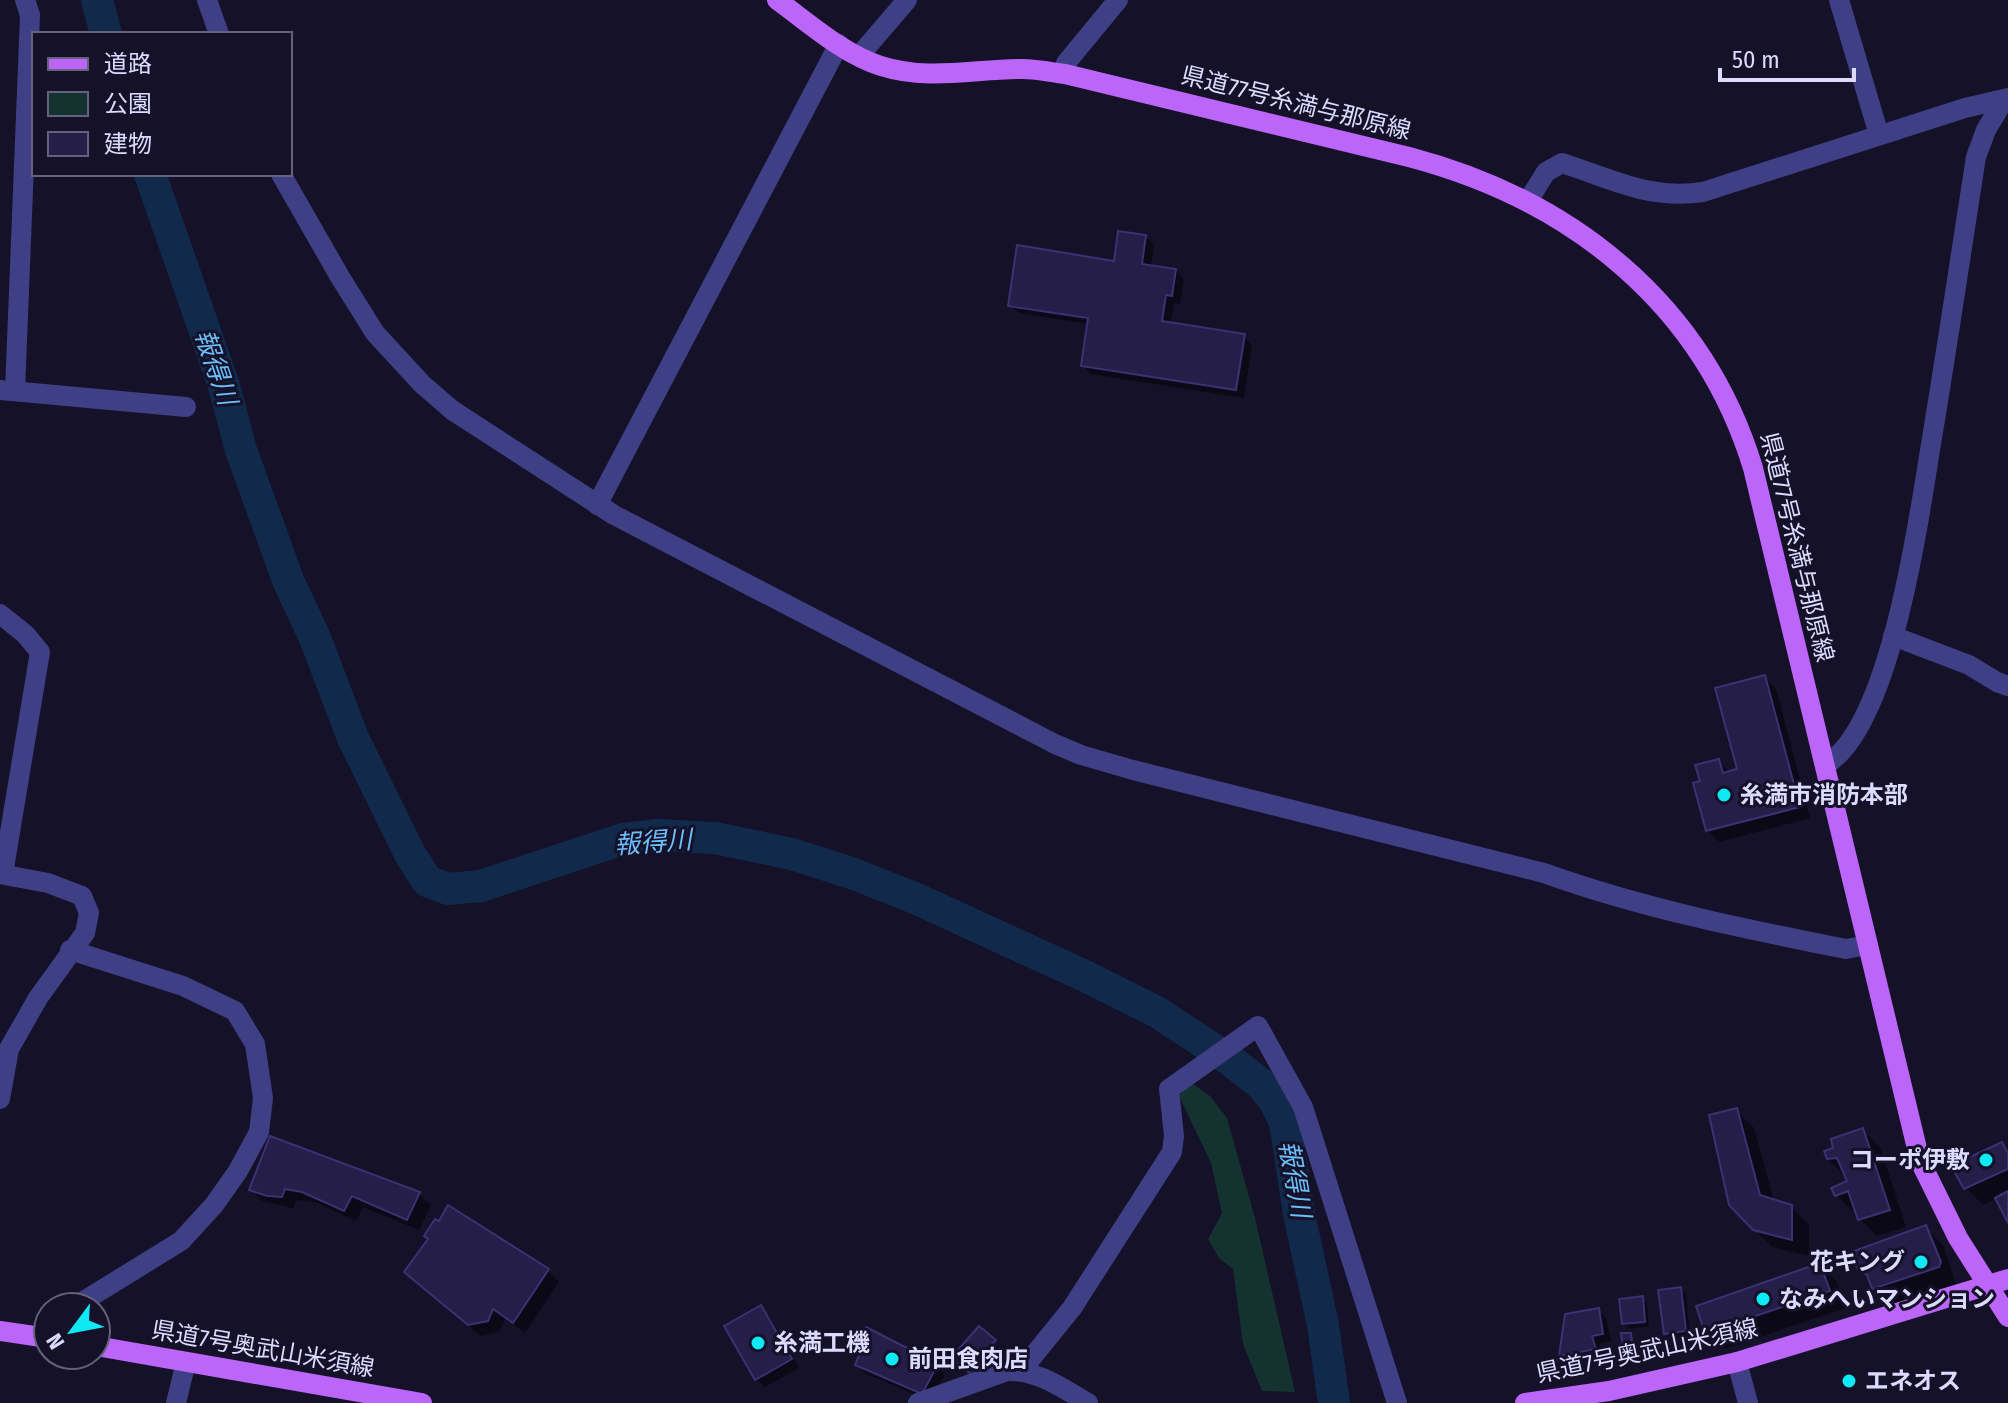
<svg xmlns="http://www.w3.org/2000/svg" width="2008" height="1403" font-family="'Fira Sans Condensed','Noto Sans JP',sans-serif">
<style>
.green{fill:#14322f}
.shadow{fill:#0007}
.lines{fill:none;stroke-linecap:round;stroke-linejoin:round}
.river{stroke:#112a4c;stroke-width:32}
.building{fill:#241e48;stroke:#3b3173;stroke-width:2}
.street{stroke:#3e3f85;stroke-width:20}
.primary{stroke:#bb65f9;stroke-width:20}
.poi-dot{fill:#0ee9f5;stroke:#141128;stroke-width:3}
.labels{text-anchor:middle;stroke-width:6;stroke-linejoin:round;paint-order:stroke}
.street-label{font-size:24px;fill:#dcdafd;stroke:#141128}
.poi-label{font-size:24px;font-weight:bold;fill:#dcdafd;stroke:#141128;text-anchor:start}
.water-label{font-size:26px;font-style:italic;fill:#6cbef9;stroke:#141128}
</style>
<rect width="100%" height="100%" fill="#141128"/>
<polygon class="green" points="1189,1081 1210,1096 1227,1118 1255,1218 1295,1392 1262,1391 1243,1344 1233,1269 1219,1258 1208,1239 1222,1213 1211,1163 1179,1096"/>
<g class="shadow">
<polygon points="1145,237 1154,245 1151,268 1176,271 1184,280 1180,304 1174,303 1170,325 1244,336 1252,345 1244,398 1091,374 1083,366 1089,324 1019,313 1010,305 1116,263"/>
<polygon points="1765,677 1776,689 1810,818 1719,842 1707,830 1702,783 1718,761 1730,773 1739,771"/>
<polygon points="1736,1111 1754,1128 1774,1201 1791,1207 1809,1225 1809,1256 1772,1247 1754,1229"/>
<polygon points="1862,1130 1880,1147 1906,1227 1877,1236 1860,1219 1857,1211 1854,1212 1836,1195 1849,1182 1828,1158"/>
<polygon points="271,1139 419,1194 431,1205 419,1230 363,1207 356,1221 315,1202 296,1200 293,1208 262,1201 251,1189"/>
<polygon points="2002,1144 2008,1150 2008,1218 1997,1198 1983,1205 1966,1188"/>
<polygon points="440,1224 548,1271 559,1282 525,1333 505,1319 499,1332 481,1336 418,1283"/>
<polygon points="1925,1227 1943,1245 1956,1284 1891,1305 1874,1288 1870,1278 1859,1267"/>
<polygon points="1819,1265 1837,1282 1846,1308 1724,1349 1707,1332"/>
<polygon points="1680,1289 1686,1294 1690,1335 1671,1339 1666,1333"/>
<polygon points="1642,1298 1647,1304 1649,1326 1630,1329 1624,1323"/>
<polygon points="761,1308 769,1316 799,1368 765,1387 756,1379"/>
<polygon points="1598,1310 1606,1318 1611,1341 1599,1344 1603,1357 1570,1363 1561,1355"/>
<polygon points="979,1329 999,1347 986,1361 995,1370 983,1383"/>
<polygon points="857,1351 937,1366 945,1374 930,1401 865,1373 857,1365 861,1355"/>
</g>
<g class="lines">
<g class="river">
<polyline points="97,0 106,34"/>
<polyline points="150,174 224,386 241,450 288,580 315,638 353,738 410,854 427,881 448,889 481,886 623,839 658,835 715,838 792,854 854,874 917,899 1085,976 1157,1012 1230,1060 1261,1084 1275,1102 1285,1122 1299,1214 1323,1325 1334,1403"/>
</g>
</g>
<g class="building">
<polygon points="1118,231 1146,235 1142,264 1176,269 1172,296 1166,295 1162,321 1245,334 1236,390 1081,366 1088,318 1008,306 1017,245 1114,261"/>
<polygon points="1765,675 1800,807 1706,831 1693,783 1700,781 1695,765 1719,759 1723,773 1737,769 1715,688"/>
<polygon points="1737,1108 1760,1195 1792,1205 1792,1240 1753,1230 1729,1205 1709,1115"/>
<polygon points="1863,1128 1890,1210 1858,1220 1848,1191 1835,1196 1831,1188 1847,1181 1837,1158 1827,1159 1824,1151 1833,1148 1831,1139"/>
<polygon points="270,1136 420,1192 407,1220 352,1196 344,1211 302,1192 285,1189 282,1197 267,1196 249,1190"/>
<polygon points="2002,1142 2008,1153 2008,1169 1964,1189 1951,1166"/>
<polygon points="2008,1191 2008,1223 1995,1198"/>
<polygon points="448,1205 549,1269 513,1323 493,1309 488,1321 468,1325 404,1272 428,1239 424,1236 435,1219 439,1221"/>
<polygon points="1926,1225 1941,1262 1939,1267 1872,1289 1867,1275 1857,1268 1851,1252"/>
<polygon points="1820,1263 1830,1291 1705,1333 1696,1306"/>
<polygon points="1681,1287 1686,1331 1664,1334 1658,1290"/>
<polygon points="1643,1296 1645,1322 1622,1324 1619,1299"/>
<polygon points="761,1305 792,1359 755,1380 724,1326"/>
<polygon points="1599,1308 1603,1334 1592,1336 1596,1349 1559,1356 1565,1314"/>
<polygon points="979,1326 996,1340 982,1355 991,1364 977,1379 951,1358"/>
<polygon points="866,1327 938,1364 922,1394 855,1365 860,1353 854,1351"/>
<polygon points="1621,1333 1631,1333 1633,1348 1623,1349"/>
</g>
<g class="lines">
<g class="street">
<polyline points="207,0 219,34"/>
<polyline points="1839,0 1879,135"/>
<polyline points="859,56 907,0"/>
<polyline points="1065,74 1066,63 1118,0"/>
<path d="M 281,174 L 340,277 L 375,333 L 422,384 L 452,410 L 614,515 L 1055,744 L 1081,755 L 1133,770 L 1544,873 C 1641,908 1745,929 1846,949 L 1867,945"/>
<path d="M 1528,201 L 1546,172 L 1562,163 C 1612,179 1649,200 1703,192 L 1965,108 L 2008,98"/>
<polyline points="0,390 186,407"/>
<polyline points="15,391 30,15 25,0"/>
<polyline points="597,505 839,44"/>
<polyline points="0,614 25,634 40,652 3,874"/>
<polyline points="1893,636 1969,665 1997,682 2008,686"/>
<path d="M 1825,765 C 1891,728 1919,517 1931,444 C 1947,348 1961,253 1976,157 L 1986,130 L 2004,100"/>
<polyline points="0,874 48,883 82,896 89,913 85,933 38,998 9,1049 0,1099"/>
<polyline points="70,950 183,986 235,1011 255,1044 263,1098 259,1132 238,1171 214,1205 181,1241 74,1307"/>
<polyline points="1737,1362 1748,1403"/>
<polyline points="1021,1371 1072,1308 1172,1152 1174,1136 1169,1089 1258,1026 1303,1107 1397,1403"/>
<polyline points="176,1403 186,1362"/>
<path d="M 918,1403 L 1007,1371 C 1038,1370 1062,1388 1088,1403"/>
</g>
<g class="primary">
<path d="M 777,0 C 809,23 843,54 881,66 C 928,81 974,69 1022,69 C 1036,69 1051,72 1065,74 L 1409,157 C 1572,200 1703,304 1753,468 L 1920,1161 L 1958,1238 L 2008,1317"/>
<polyline points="0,1331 48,1338"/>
<polyline points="96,1346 422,1403"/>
<polyline points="1525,1403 1609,1391 1737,1362 2008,1279"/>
</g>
</g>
<g class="poi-dot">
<circle cx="1724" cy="795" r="8"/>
<circle cx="1986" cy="1160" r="8"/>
<circle cx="1921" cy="1262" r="8"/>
<circle cx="1763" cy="1299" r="8"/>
<circle cx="758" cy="1343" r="8"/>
<circle cx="892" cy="1359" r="8"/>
<circle cx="1849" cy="1381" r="8"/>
</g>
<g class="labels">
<g class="street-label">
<text transform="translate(1296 103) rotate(14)" y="8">県道77号糸満与那原線</text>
<text transform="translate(1797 547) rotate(76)" y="8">県道77号糸満与那原線</text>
<text transform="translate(263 1349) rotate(10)" y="8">県道7号奥武山米須線</text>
<text transform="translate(1647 1351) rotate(-12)" y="8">県道7号奥武山米須線</text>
</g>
<g class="poi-label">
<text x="1740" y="803">糸満市消防本部</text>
<text x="1970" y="1168" text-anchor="end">コーポ伊敷</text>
<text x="1905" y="1270" text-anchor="end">花キング</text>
<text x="1779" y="1307">なみへいマンション</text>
<text x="774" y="1351">糸満工機</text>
<text x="908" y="1367">前田食肉店</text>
<text x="1865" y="1389">エネオス</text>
</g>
<g class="water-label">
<text transform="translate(216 367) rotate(71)" y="9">報得川</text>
<text transform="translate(653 842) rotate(-4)" y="9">報得川</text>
<text transform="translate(1295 1179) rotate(80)" y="9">報得川</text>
</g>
</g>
<rect x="32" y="32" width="260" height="144" fill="#141128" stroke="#64617d" stroke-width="2"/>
<rect x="48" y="58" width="40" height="12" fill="#bb65f9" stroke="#64617d" stroke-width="2"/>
<text x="104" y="72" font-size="24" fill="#dcdafd">道路</text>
<rect x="48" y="92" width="40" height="24" fill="#14322f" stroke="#64617d" stroke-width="2"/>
<text x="104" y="112" font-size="24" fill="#dcdafd">公園</text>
<rect x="48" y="132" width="40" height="24" fill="#241e48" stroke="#64617d" stroke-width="2"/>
<text x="104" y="152" font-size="24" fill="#dcdafd">建物</text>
<g transform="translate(72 1331) rotate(238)"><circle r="38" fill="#141128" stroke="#64617d" stroke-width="2"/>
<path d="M0-6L14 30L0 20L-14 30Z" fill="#0ee9f5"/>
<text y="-12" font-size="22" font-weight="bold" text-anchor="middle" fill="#dcdafd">N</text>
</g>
<path d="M1720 68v12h134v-12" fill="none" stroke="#dcdafd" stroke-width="4"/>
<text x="1732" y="68" font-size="24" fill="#dcdafd" stroke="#141128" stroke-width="6" paint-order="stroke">50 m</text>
</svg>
